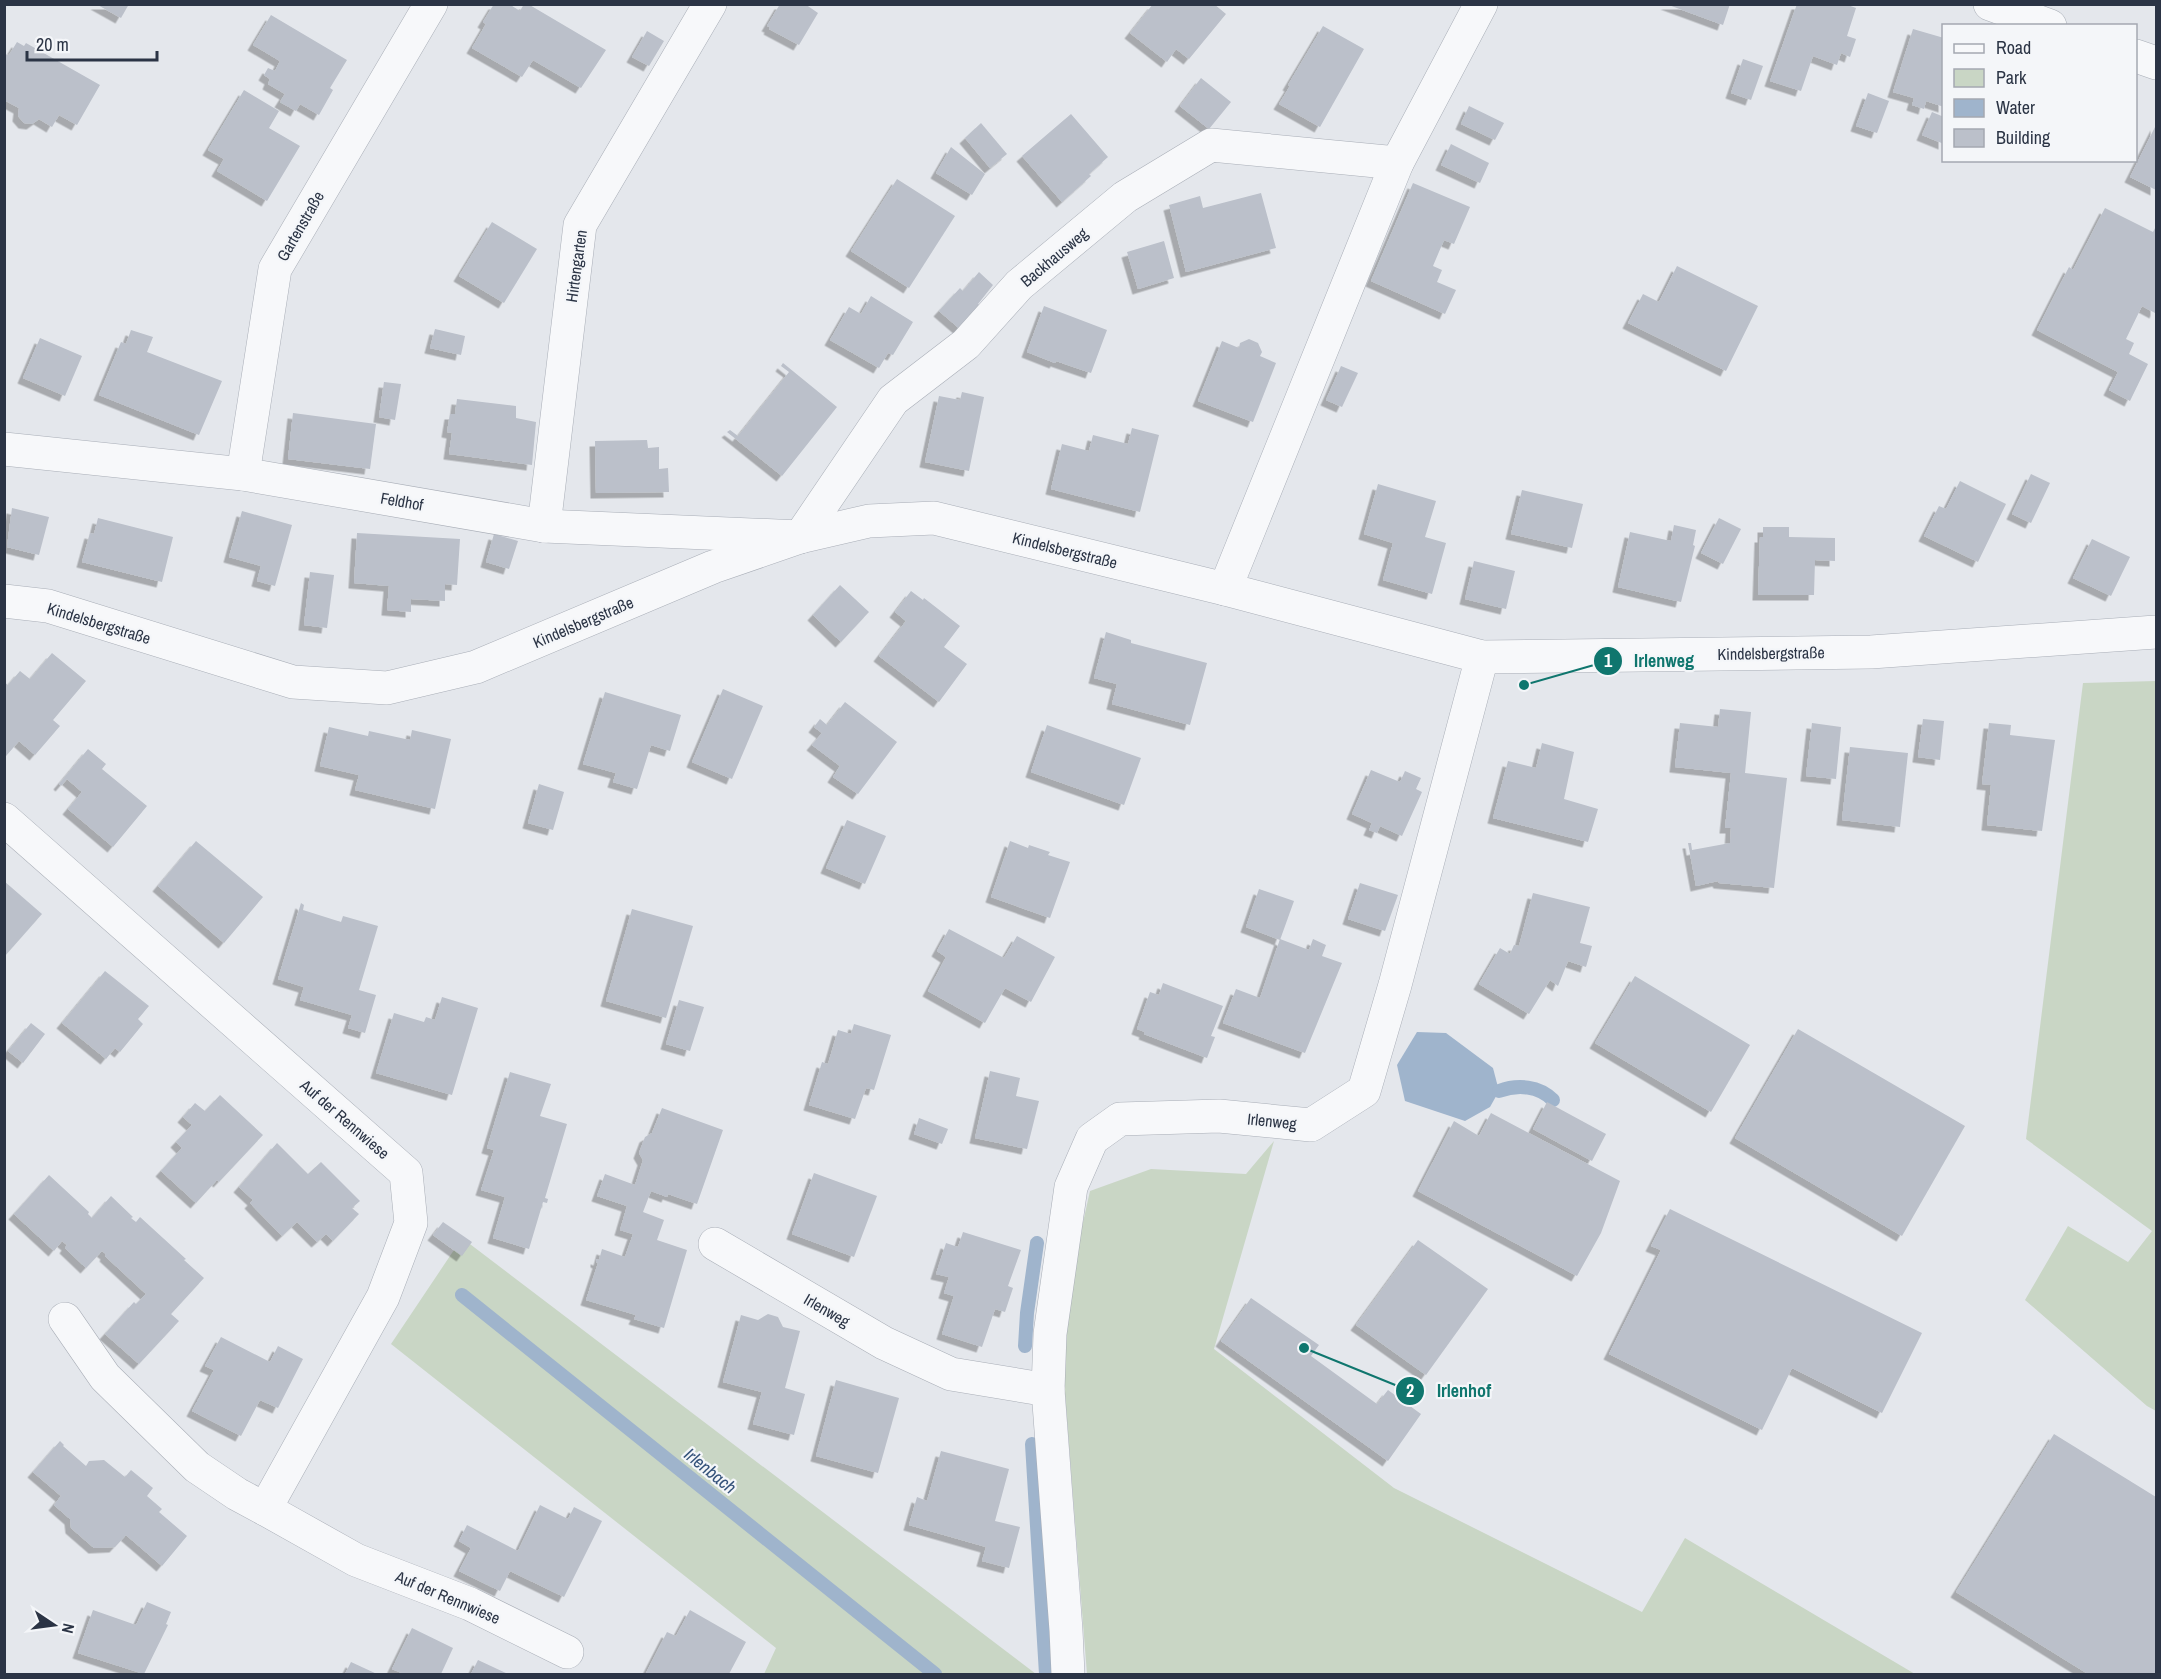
<svg xmlns="http://www.w3.org/2000/svg" width="2161" height="1679" font-family="'Archivo Narrow',sans-serif">
<style>
.green{fill:#c9d6c5}
.water{fill:#9fb4cc}
.lines{fill:none;stroke-linecap:round;stroke-linejoin:round}
.stream{stroke:#9fb4cc;stroke-width:14}
.building{fill:#bbc0ca;filter:url(#shadow)}
.street-casing{stroke:#a9aeb7;stroke-width:34}
.street{stroke:#f7f8fa;stroke-width:33}
.labels{text-anchor:middle;stroke-width:4.5;stroke-linejoin:round;paint-order:stroke}
.street-label{font-size:16px;fill:#2b3445;stroke:#f4f6f9}
.water-label{font-size:18px;font-style:italic;fill:#34527a;stroke:#f4f6f9}
.leader{fill:none;stroke:#0f766e;stroke-width:2}
.callout-dot{fill:#0f766e;stroke:#f4f6f9;stroke-width:2}
.mark-label{font-size:18px;text-anchor:middle;font-weight:bold;fill:#fff}
.callout-label{font-size:18px;text-anchor:middle;font-weight:bold;fill:#0f766e;stroke:#f4f6f9;stroke-width:4.5;stroke-linejoin:round;paint-order:stroke}
</style>
<defs>
<filter id="shadow"><feDropShadow dx="-5.5" dy="5.5" stdDeviation="0" flood-color="#0004"/></filter>
</defs>
<rect width="100%" height="100%" fill="#e4e7ec"/>
<g class="green">
<polygon points="2156,681 2156,1411 2147,1406 2025,1300 2068,1226 2128,1262 2152,1231 2026,1139 2083,683"/>
<polygon points="1274,1141 1214,1349 1394,1488 1642,1612 1685,1538 1915,1674 1087,1674 1063,1369 1075,1258 1090,1191 1151,1169 1246,1174"/>
<polygon points="462,1238 1036,1674 764,1674 776,1648 391,1344"/>
</g>
<polygon class="water" points="1417,1032 1446,1033 1493,1068 1499,1091 1490,1107 1465,1121 1405,1101 1397,1065"/>
<g class="lines">
<g class="stream">
<path d="M 1499,1091 C 1518,1084 1539,1086 1553,1100"/>
<polyline points="462,1295 935,1674"/>
<polyline points="1025,1346 1027,1313 1037,1243"/>
<polyline points="1032,1444 1046,1674"/>
</g>
</g>
<g class="building">
<polygon points="96,4 129,4 121,18"/>
<polygon points="494,4 509,4 520,11 524,4 528,4 606,50 581,88 533,60 522,77 472,48 486,24 483,22"/>
<polygon points="780,4 805,4 818,13 799,45 769,29 770,27 767,26"/>
<polygon points="1153,4 1214,4 1226,14 1189,59 1176,49 1167,62 1130,33"/>
<polygon points="1666,4 1730,4 1723,25"/>
<polygon points="1797,4 1845,4 1856,8 1847,36 1856,39 1850,57 1841,53 1837,65 1813,56 1801,91 1770,81"/>
<polygon points="271,15 347,60 330,88 333,90 319,115 300,104 296,111 280,102 285,94 268,84 270,79 264,75 268,68 275,71 280,61 253,45"/>
<polygon points="1323,26 1364,49 1320,127 1279,104 1290,86 1288,85"/>
<polygon points="1913,29 1944,38 1944,107 1926,101 1924,109 1912,105 1914,98 1893,92"/>
<polygon points="647,31 664,41 649,66 632,57"/>
<polygon points="17,42 24,46 26,43 100,85 77,125 59,115 52,127 39,119 32,124 24,123 18,116 19,108 4,100 4,54 9,55"/>
<polygon points="1743,59 1763,66 1751,100 1731,93"/>
<polygon points="1201,78 1231,102 1209,129 1180,106"/>
<polygon points="244,90 279,111 269,128 300,146 267,201 217,171 224,159 208,150"/>
<polygon points="1868,93 1889,101 1877,133 1856,126"/>
<polygon points="1469,106 1504,123 1495,140 1461,124"/>
<polygon points="1932,112 1944,117 1944,144 1922,135"/>
<polygon points="1071,114 1108,157 1089,174 1091,176 1062,202 1022,156"/>
<polygon points="981,123 1007,154 990,168 965,138"/>
<polygon points="2156,125 2156,190 2130,177"/>
<polygon points="1451,144 1489,163 1480,183 1441,165"/>
<polygon points="951,147 985,174 972,195 936,173"/>
<polygon points="897,179 955,216 909,288 851,251"/>
<polygon points="1413,183 1470,207 1454,244 1444,240 1433,266 1442,270 1437,282 1456,290 1445,314 1371,281"/>
<polygon points="1261,193 1276,248 1186,272 1169,205 1200,196 1203,208"/>
<polygon points="2105,208 2153,232 2156,226 2156,310 2155,313 2142,306 2126,339 2134,343 2129,354 2148,364 2130,401 2109,390 2118,372 2037,330 2069,267 2073,270"/>
<polygon points="492,222 537,249 504,303 459,276"/>
<polygon points="1164,241 1174,278 1138,289 1127,252"/>
<polygon points="1677,266 1758,306 1726,371 1628,323 1643,294 1659,302"/>
<polygon points="979,272 993,285 978,304 982,307 961,330 939,311 960,288 963,291"/>
<polygon points="871,296 913,322 893,355 888,353 879,368 830,340 849,307 861,314"/>
<polygon points="1044,306 1107,330 1091,373 1056,361 1055,363 1027,352"/>
<polygon points="435,329 465,336 461,355 430,348"/>
<polygon points="131,330 153,337 147,352 222,381 199,435 99,395 121,342 126,344"/>
<polygon points="40,338 82,356 65,396 23,378"/>
<polygon points="1249,339 1258,343 1262,352 1260,356 1276,363 1253,422 1198,401 1222,341 1239,348 1240,343"/>
<polygon points="783,363 837,407 782,476 727,432 730,430 738,436 789,372 781,366"/>
<polygon points="1341,366 1358,373 1342,407 1326,400"/>
<polygon points="384,382 401,384 395,420 379,417"/>
<polygon points="962,392 984,397 969,471 925,462 939,396 960,400"/>
<polygon points="457,399 516,406 516,418 536,422 532,465 449,454 452,433 447,432 450,414 455,414"/>
<polygon points="293,413 376,424 370,469 288,459"/>
<polygon points="1132,428 1159,435 1140,512 1051,489 1062,444 1089,451 1093,435 1128,444"/>
<polygon points="647,440 648,448 659,447 659,469 668,468 669,492 596,493 595,441"/>
<polygon points="2031,474 2050,483 2031,523 2012,514"/>
<polygon points="1960,481 2006,504 1978,562 1924,536 1939,506 1946,509"/>
<polygon points="1378,484 1436,501 1425,537 1446,543 1432,594 1383,580 1393,543 1364,534"/>
<polygon points="1522,490 1583,504 1572,548 1511,534"/>
<polygon points="12,508 49,517 39,555 7,547"/>
<polygon points="242,511 292,525 275,586 257,581 261,566 229,557"/>
<polygon points="98,518 173,537 162,582 82,562 90,533 94,534"/>
<polygon points="1719,518 1741,529 1723,564 1701,553"/>
<polygon points="1674,525 1696,530 1693,545 1695,546 1681,602 1618,587 1630,532 1671,541"/>
<polygon points="1763,527 1789,527 1789,537 1835,538 1835,561 1815,560 1814,595 1758,595 1760,537 1763,537"/>
<polygon points="357,533 460,539 457,585 445,584 445,601 411,599 411,612 387,610 389,586 354,583"/>
<polygon points="494,534 518,541 509,569 486,562"/>
<polygon points="2092,539 2130,557 2111,596 2073,578"/>
<polygon points="1474,561 1515,571 1506,609 1465,599"/>
<polygon points="310,572 334,575 327,628 304,625"/>
<polygon points="840,585 869,612 841,642 813,615"/>
<polygon points="911,591 923,600 924,598 960,626 944,647 967,664 939,702 879,656 906,621 895,612"/>
<polygon points="1106,632 1131,640 1131,643 1207,663 1190,725 1112,704 1117,684 1094,678"/>
<polygon points="52,653 86,681 53,720 60,726 35,755 19,741 6,756 4,755 4,682 8,685 20,671 30,679"/>
<polygon points="723,689 763,706 732,779 692,762"/>
<polygon points="605,692 681,715 670,751 651,745 637,789 613,782 616,773 583,764"/>
<polygon points="845,702 897,742 858,794 833,777 840,766 812,745 822,733 814,727 820,719 827,725"/>
<polygon points="1720,709 1751,712 1745,773 1787,778 1774,888 1719,883 1718,881 1696,886 1688,843 1691,843 1692,850 1730,843 1731,828 1725,828 1731,773 1675,767 1680,723 1718,727"/>
<polygon points="1923,719 1944,721 1940,760 1918,757"/>
<polygon points="1812,723 1841,727 1836,779 1806,776"/>
<polygon points="1989,723 2011,725 2010,735 2055,740 2042,831 1987,825 1991,785 1982,784"/>
<polygon points="1047,725 1141,758 1124,805 1031,772"/>
<polygon points="329,727 368,736 369,731 410,740 412,730 451,739 435,809 355,790 359,775 320,766"/>
<polygon points="1542,743 1574,752 1564,799 1598,809 1588,842 1493,818 1508,761 1536,768"/>
<polygon points="1850,747 1908,753 1900,827 1842,820"/>
<polygon points="88,749 106,764 102,769 147,806 113,847 68,809 82,792 67,779 61,786 59,784"/>
<polygon points="1371,770 1400,782 1405,771 1421,778 1416,789 1422,792 1402,836 1380,826 1377,833 1369,830 1372,823 1352,814"/>
<polygon points="539,784 564,792 553,830 528,823"/>
<polygon points="847,820 886,836 865,884 826,868"/>
<polygon points="196,841 263,897 224,943 158,886"/>
<polygon points="1010,841 1028,848 1029,845 1050,852 1048,855 1070,862 1050,918 991,897"/>
<polygon points="4,881 42,914 4,957"/>
<polygon points="1360,883 1398,895 1385,931 1348,919"/>
<polygon points="1259,889 1294,901 1280,940 1246,927"/>
<polygon points="1533,893 1590,907 1580,943 1592,946 1586,967 1568,961 1558,986 1550,980 1529,1014 1479,984 1500,948 1510,954 1514,945 1519,946"/>
<polygon points="301,903 304,905 303,910 341,922 343,916 378,926 359,990 376,995 365,1033 348,1028 352,1015 300,1000 304,987 278,979"/>
<polygon points="632,909 693,926 666,1018 606,1001"/>
<polygon points="949,929 1004,958 1017,936 1055,957 1031,1002 1005,988 985,1023 928,991 946,957 937,951"/>
<polygon points="1280,939 1309,950 1313,939 1326,945 1322,956 1342,963 1305,1053 1223,1023 1236,989 1260,998"/>
<polygon points="105,971 149,1006 138,1019 143,1024 120,1052 115,1048 106,1059 62,1023"/>
<polygon points="1635,976 1750,1045 1711,1112 1595,1043"/>
<polygon points="1163,983 1223,1006 1211,1036 1215,1037 1207,1058 1144,1034 1145,1032 1137,1029 1150,992 1159,995"/>
<polygon points="442,997 478,1008 452,1095 376,1073 394,1013 424,1022 426,1017 435,1020"/>
<polygon points="679,1000 704,1007 690,1051 666,1044"/>
<polygon points="31,1023 45,1034 23,1063 8,1051"/>
<polygon points="854,1024 891,1035 874,1090 866,1088 855,1119 809,1105 822,1062 828,1064 838,1030 851,1034"/>
<polygon points="1798,1029 1965,1126 1902,1236 1735,1138"/>
<polygon points="990,1071 1020,1078 1016,1096 1039,1101 1027,1149 975,1138"/>
<polygon points="510,1072 551,1084 540,1116 567,1124 545,1198 548,1199 547,1203 543,1202 529,1249 493,1238 505,1197 481,1190 494,1150 487,1148"/>
<polygon points="220,1095 263,1135 219,1182 217,1180 196,1203 161,1171 182,1148 176,1142 192,1125 183,1117 195,1103 205,1111"/>
<polygon points="1547,1102 1606,1134 1592,1161 1533,1129"/>
<polygon points="662,1108 723,1130 697,1204 668,1194 667,1197 651,1191 643,1212 664,1220 657,1240 687,1250 664,1328 634,1319 636,1315 586,1300 598,1263 596,1262 596,1259 599,1260 602,1249 625,1257 633,1234 620,1230 627,1206 597,1196 605,1174 635,1185 643,1160 639,1153 645,1137 652,1133"/>
<polygon points="1491,1113 1620,1181 1601,1233 1577,1276 1418,1191 1454,1121 1479,1136"/>
<polygon points="919,1118 948,1129 942,1144 914,1134"/>
<polygon points="277,1143 308,1174 321,1162 360,1201 352,1208 359,1214 333,1241 326,1234 317,1242 297,1222 282,1236 250,1203 253,1200 239,1187"/>
<polygon points="814,1173 877,1196 854,1257 792,1234"/>
<polygon points="49,1175 89,1212 88,1214 92,1218 111,1196 133,1217 131,1218 136,1222 140,1217 186,1259 184,1260 204,1278 171,1314 179,1321 139,1364 105,1334 134,1302 136,1304 146,1294 105,1256 106,1254 102,1251 86,1268 65,1248 67,1245 62,1241 54,1251 14,1214"/>
<polygon points="1670,1209 1922,1333 1882,1413 1792,1368 1762,1430 1609,1354 1661,1250 1651,1246"/>
<polygon points="443,1222 472,1242 462,1256 433,1235"/>
<polygon points="963,1232 1021,1250 1008,1286 1013,1288 1005,1312 995,1309 982,1347 942,1334 954,1296 944,1293 949,1277 936,1274 946,1243 958,1247"/>
<polygon points="1418,1240 1488,1289 1426,1375 1356,1325"/>
<polygon points="1251,1298 1319,1345 1311,1356 1377,1404 1388,1390 1421,1414 1388,1461 1221,1341"/>
<polygon points="768,1314 778,1317 783,1327 800,1331 785,1388 805,1394 794,1435 753,1424 762,1392 723,1382 741,1315 758,1320"/>
<polygon points="221,1337 270,1362 278,1346 303,1359 278,1408 260,1400 241,1436 192,1411 214,1370 205,1366"/>
<polygon points="836,1380 899,1398 878,1473 816,1456"/>
<polygon points="2054,1434 2156,1497 2156,1674 2088,1674 1956,1592"/>
<polygon points="60,1441 64,1445 63,1446 86,1466 89,1461 104,1460 125,1477 131,1470 153,1488 147,1496 162,1509 159,1512 187,1536 162,1566 126,1535 115,1547 94,1548 71,1528 70,1519 54,1505 61,1496 33,1472"/>
<polygon points="941,1451 1009,1469 995,1521 1020,1527 1009,1568 982,1561 986,1547 909,1525 917,1497 927,1501"/>
<polygon points="540,1505 568,1519 574,1507 602,1521 564,1597 510,1571 500,1591 459,1571 471,1548 459,1541 467,1525 518,1551"/>
<polygon points="147,1602 171,1612 166,1624 168,1625 144,1674 78,1653 93,1610 136,1625"/>
<polygon points="690,1610 746,1642 729,1674 646,1673 667,1632 676,1636"/>
<polygon points="412,1628 453,1648 441,1674 404,1674 392,1669"/>
<polygon points="478,1660 508,1674 471,1674"/>
<polygon points="351,1662 377,1674 345,1674"/>
</g>
<g class="lines">
<g class="street-casing">
<g id="street">
<polyline points="1990,4 2050,26"/>
<polyline points="2136,56 2156,63"/>
<polyline points="4,449 243,474 544,526 800,537 893,400 966,344 1019,285 1125,197 1211,145 1397,163"/>
<polyline points="243,474 275,269 431,4"/>
<polyline points="544,526 580,225 710,4"/>
<polyline points="1225,589 1397,163 1481,4"/>
<polyline points="4,601 48,606 293,682 387,688 476,667 713,567 800,537 869,521 934,518 1225,589 1482,657 1871,652 2156,632"/>
<polyline points="4,819 406,1173 411,1223 383,1297 265,1509 356,1560 470,1604 567,1652"/>
<polyline points="715,1244 884,1343 951,1374 1048,1390"/>
<polyline points="65,1319 105,1377 197,1467 237,1494 265,1509"/>
<polyline points="1068,1674 1066,1630 1048,1390 1050,1334 1071,1187 1092,1139 1120,1119 1219,1116 1311,1125 1364,1091 1395,985 1482,657"/>
</g>
</g>
<use href="#street" class="street"/>
</g>
<g class="labels">
<g class="street-label">
<text transform="translate(300 226) rotate(-60)" y="6">Gartenstraße</text>
<text transform="translate(1054 257) rotate(-40)" y="6">Backhausweg</text>
<text transform="translate(576 266) rotate(-82)" y="6">Hirtengarten</text>
<text transform="translate(402 501) rotate(10)" y="6">Feldhof</text>
<text transform="translate(1065 550) rotate(14)" y="6">Kindelsbergstraße</text>
<text transform="translate(583 622) rotate(-23)" y="6">Kindelsbergstraße</text>
<text transform="translate(99 623) rotate(17)" y="6">Kindelsbergstraße</text>
<text transform="translate(1771 653) rotate(-1)" y="6">Kindelsbergstraße</text>
<text transform="translate(345 1119) rotate(41)" y="6">Auf der Rennwiese</text>
<text transform="translate(1272 1121) rotate(6)" y="6">Irlenweg</text>
<text transform="translate(827 1310) rotate(30)" y="6">Irlenweg</text>
<text transform="translate(448 1597) rotate(23)" y="6">Auf der Rennwiese</text>
</g>
<g class="water-label">
<text transform="translate(710 1471) rotate(39)" y="6">Irlenbach</text>
</g>
</g>
<path class="leader" d="M1524 685L1608 661M1304 1348L1410 1391"/>
<g class="callout-dot">
<circle cx="1524" cy="685" r="6"/>
<circle cx="1304" cy="1348" r="6"/>
<circle cx="1608" cy="661" r="15"/>
<circle cx="1410" cy="1391" r="15"/>
</g>
<g class="mark-label">
<text x="1608" y="667">1</text>
<text x="1410" y="1397">2</text>
</g>
<g class="callout-label">
<text x="1664" y="667">Irlenweg</text>
<text x="1464" y="1397">Irlenhof</text>
</g>
<rect width="2161" height="1679" fill="none" stroke="#2b3445" stroke-width="12"/>
<rect x="1942" y="24" width="195" height="138" fill="#f4f6f9" stroke="#a4a8b1" stroke-width="1.5"/>
<rect x="1954" y="44" width="30" height="9" fill="#f7f8fa" stroke="#a4a8b1" stroke-width="1.5"/>
<text x="1996" y="54" font-size="18" fill="#2b3445">Road</text>
<rect x="1954" y="69" width="30" height="18" fill="#c9d6c5" stroke="#a4a8b1" stroke-width="1.5"/>
<text x="1996" y="84" font-size="18" fill="#2b3445">Park</text>
<rect x="1954" y="99" width="30" height="18" fill="#9fb4cc" stroke="#a4a8b1" stroke-width="1.5"/>
<text x="1996" y="114" font-size="18" fill="#2b3445">Water</text>
<rect x="1954" y="129" width="30" height="18" fill="#bbc0ca" stroke="#a4a8b1" stroke-width="1.5"/>
<text x="1996" y="144" font-size="18" fill="#2b3445">Building</text>
<g transform="translate(54 1625) rotate(103)" stroke="#f4f6f9" stroke-width="4.5" paint-order="stroke">
<path d="M0-4.5L10 22L0 15L-10 22Z" fill="#2b3445"/>
<text y="-9" font-size="16" font-weight="bold" text-anchor="middle" fill="#2b3445">N</text>
</g>
<path d="M27 51v9h130v-9" fill="none" stroke="#2b3445" stroke-width="3"/>
<text x="36" y="51" font-size="18" fill="#2b3445" stroke="#f4f6f9" stroke-width="4.5" paint-order="stroke">20 m</text>
</svg>
